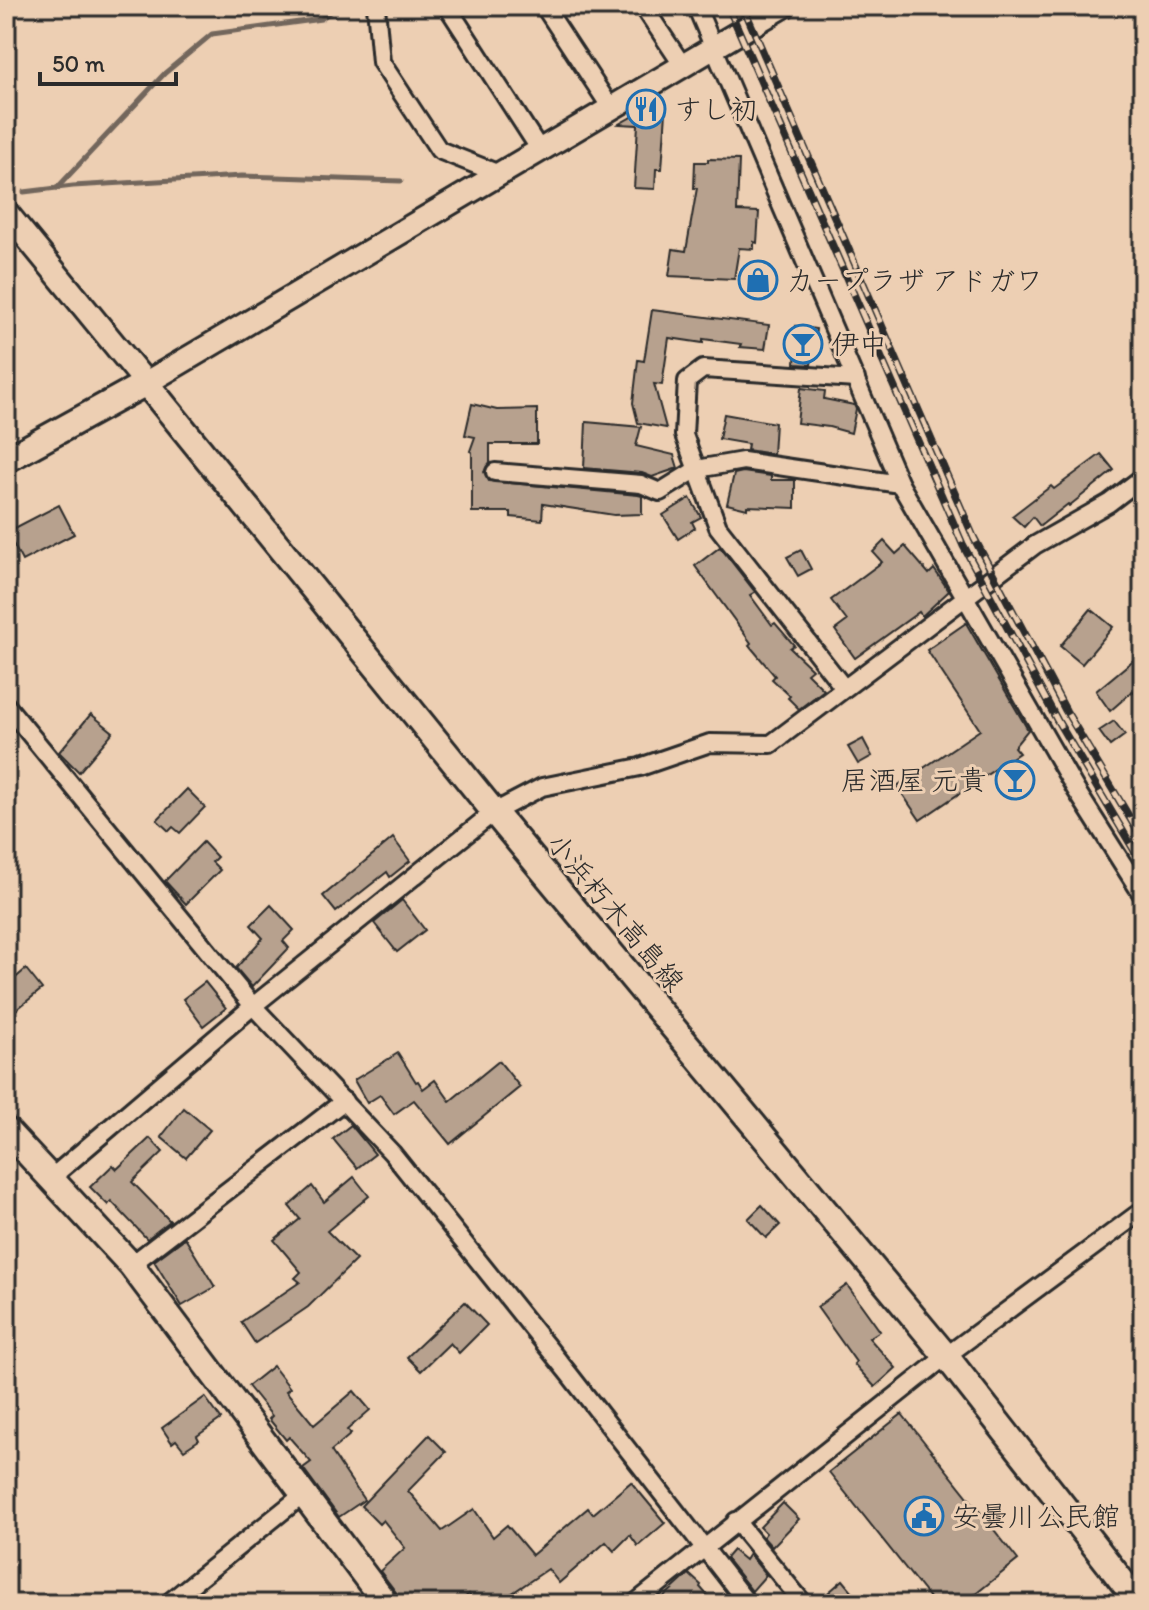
<svg xmlns="http://www.w3.org/2000/svg" width="1149" height="1610" font-family="Itim,'Klee One',sans-serif">
<style>
.lines{fill:none;stroke-linecap:round;stroke-linejoin:round}
.stream{stroke:#72665c;stroke-width:5}
.building{fill:#b7a18e;stroke:#2b2b2b;stroke-width:2}
.street-casing{stroke:#2b2b2b;stroke-width:22}
.secondary-casing{stroke:#2b2b2b;stroke-width:28}
.primary-casing{stroke:#2b2b2b;stroke-width:30}
.path{stroke:#2b2b2b;stroke-width:3;stroke-dasharray:6 6;stroke-linecap:butt}
.street{stroke:#edcfb3;stroke-width:16}
.secondary{stroke:#edcfb3;stroke-width:22}
.primary{stroke:#edcfb3;stroke-width:24}
.rail-casing{stroke:#2b2b2b;stroke-width:8}
.rail{stroke:#edcfb3;stroke-width:5;stroke-dasharray:15;stroke-linecap:butt}
.labels{text-anchor:middle;stroke-width:6;stroke-linejoin:round;paint-order:stroke}
.poi-label{font-size:28px;fill:#2b2b2b;stroke:#edcfb3;text-anchor:start}
.street-label{font-size:28px;fill:#2b2b2b;stroke:#edcfb3}
</style>
<rect width="100%" height="100%" fill="#edcfb3"/>
<filter id="ink" filterUnits="userSpaceOnUse"><feTurbulence type="fractalNoise" baseFrequency=".0125" numOctaves="2"/><feDisplacementMap in="SourceGraphic" scale="16" xChannelSelector="R" yChannelSelector="G"/><feConvolveMatrix kernelMatrix="1 2 1 2 8 2 1 2 1" color-interpolation-filters="sRGB"/></filter>
<g filter="url(#ink)">
<g class="lines">
<g class="stream">
<polyline points="57,188 165,73 212,34 321,19 337,6"/>
<polyline points="24,192 73,186 242,176 401,181"/>
</g>
</g>
<g class="building">
<polygon points="644,110 666,112 662,169 656,169 655,189 634,188 638,125 619,124"/>
<polygon points="708,159 739,160 737,211 759,212 757,243 754,242 754,249 739,248 734,279 669,276 673,249 686,251 697,188 694,188 695,162 708,162"/>
<polygon points="652,310 769,325 765,349 740,347 741,344 703,339 703,343 669,338 662,385 654,384 666,428 638,423 633,403 638,360 644,361"/>
<polygon points="796,326 816,329 811,365 795,364 796,347 794,347"/>
<polygon points="801,388 825,391 824,399 854,405 856,409 851,433 829,427 797,423"/>
<polygon points="472,404 497,410 537,409 537,444 490,444 490,462 484,472 489,481 638,495 642,496 642,514 614,515 543,504 542,520 511,517 511,512 472,512 472,452 470,451 475,437 465,435"/>
<polygon points="724,414 775,423 773,454 747,450 748,444 719,439"/>
<polygon points="586,422 641,427 636,446 674,455 678,468 652,477 642,473 584,468"/>
<polygon points="1101,454 1114,470 1069,506 1068,504 1040,526 1033,517 1024,527 1012,516 1051,486 1054,489"/>
<polygon points="743,472 771,476 771,480 795,480 795,508 747,506 747,509 727,504 734,474"/>
<polygon points="690,498 701,517 692,522 695,528 678,539 663,515"/>
<polygon points="59,505 74,534 22,561 7,532"/>
<polygon points="884,541 896,554 905,546 929,574 934,569 949,591 922,616 919,612 855,658 835,630 847,621 831,600 882,562 873,552"/>
<polygon points="720,547 755,592 750,595 772,625 775,623 794,645 790,648 812,669 807,673 824,690 799,709 788,698 790,696 772,679 775,676 749,645 751,643 695,566"/>
<polygon points="801,550 811,569 798,576 787,557"/>
<polygon points="1091,609 1113,627 1082,664 1060,646"/>
<polygon points="966,623 1028,730 1014,747 1019,753 920,820 897,786 980,730 927,650"/>
<polygon points="1136,658 1143,667 1143,703 1133,691 1110,711 1096,691"/>
<polygon points="91,714 113,732 79,772 59,752"/>
<polygon points="1114,721 1125,735 1110,746 1099,731"/>
<polygon points="863,739 872,756 858,764 848,747"/>
<polygon points="187,789 205,807 180,833 173,827 169,831 157,820"/>
<polygon points="393,838 410,861 390,877 387,872 336,912 323,896"/>
<polygon points="203,842 217,857 212,862 220,870 186,904 165,881"/>
<polygon points="402,900 425,930 397,952 374,923"/>
<polygon points="271,905 294,930 283,941 289,948 252,987 236,968 263,938 251,925"/>
<polygon points="26,969 42,989 6,1018 6,986"/>
<polygon points="205,982 226,1008 203,1026 183,999"/>
<polygon points="398,1053 416,1082 418,1081 423,1089 435,1080 450,1101 499,1061 520,1087 450,1144 414,1100 394,1114 380,1095 367,1103 354,1080"/>
<polygon points="184,1108 210,1130 186,1158 161,1137"/>
<polygon points="351,1125 375,1154 357,1168 333,1139"/>
<polygon points="150,1138 163,1152 132,1182 170,1221 147,1239 111,1201 108,1205 90,1187 113,1165 117,1169"/>
<polygon points="354,1177 369,1196 327,1231 356,1260 308,1307 255,1343 241,1322 300,1282 295,1278 301,1272 274,1240 300,1219 289,1206 312,1186 324,1202"/>
<polygon points="762,1205 780,1225 766,1238 748,1219"/>
<polygon points="185,1238 215,1287 182,1306 154,1261"/>
<polygon points="847,1285 880,1331 869,1338 896,1368 875,1387 854,1364 856,1362 817,1307"/>
<polygon points="465,1302 487,1325 459,1353 450,1343 421,1371 407,1357"/>
<polygon points="273,1366 290,1388 286,1391 314,1425 354,1391 370,1410 347,1430 351,1434 331,1451 364,1500 339,1517 303,1468 311,1462 289,1437 286,1440 269,1419 272,1416 248,1386"/>
<polygon points="205,1397 221,1419 197,1436 199,1440 184,1450 176,1440 172,1443 162,1428"/>
<polygon points="902,1414 1018,1560 963,1604 934,1604 829,1472"/>
<polygon points="429,1435 446,1452 408,1491 442,1531 474,1509 493,1537 507,1525 532,1555 588,1508 593,1514 631,1482 665,1523 638,1546 630,1535 614,1551 606,1542 559,1583 548,1569 496,1604 475,1604 469,1594 457,1604 401,1604 398,1595 380,1571 405,1548 383,1520 379,1524 361,1506"/>
<polygon points="783,1503 799,1519 772,1547 763,1537 766,1533 760,1527"/>
<polygon points="733,1550 745,1560 749,1554 766,1575 752,1591 726,1558"/>
<polygon points="689,1574 701,1585 700,1587 715,1604 656,1604"/>
<polygon points="843,1580 863,1604 815,1604"/>
</g>
<g class="lines">
<g class="street-casing">
<g id="street">
<polyline points="376,6 381,62 439,150 499,174"/>
<polyline points="447,6 540,150"/>
<polyline points="544,6 611,108"/>
<polyline points="643,6 683,66"/>
<polyline points="696,6 900,484 1076,790 1143,896"/>
<polyline points="495,472 641,484 660,492 697,469 743,461 900,484"/>
<polyline points="844,688 718,527 684,435 687,381 703,369 856,379"/>
<polyline points="6,705 253,1006 392,1153 569,1374 748,1604"/>
<polyline points="51,1178 253,1006 494,812 542,787 640,767 710,743 771,744 1035,545 1109,503 1143,477"/>
<polyline points="131,1265 344,1101"/>
<polyline points="736,1521 804,1604"/>
<polyline points="167,1604 304,1494"/>
<polyline points="634,1604 946,1356 1143,1210"/>
</g>
</g>
<g class="secondary-casing">
<polyline id="secondary" points="6,212 146,383 784,6"/>
</g>
<g class="primary-casing">
<g id="primary">
<polyline points="6,460 146,383 494,812 946,1356 1140,1604"/>
<polyline points="6,1130 131,1265 386,1604"/>
</g>
</g>
<polyline class="path" points="6,10 16,6"/>
<use href="#street" class="street"/>
<use href="#secondary" class="secondary"/>
<use href="#primary" class="primary"/>
<g class="rail-casing">
<g id="rail">
<polyline points="728,6 963,545 1057,720 1143,865"/>
<polyline points="743,6 974,538 1066,711 1143,840"/>
</g>
</g>
<use href="#rail" class="rail"/>
</g>
</g>
<defs>
<g id="restaurant-ring" transform="scale(2)"><circle r="9.5" fill="#edcfb3" stroke="#1f6fb2" stroke-width="1.5"/><path d="M-5-6h1v4h1v-4h1v4h1v-4h1v5L-1.5 .5V6h-2V.5L-5-1ZM5-6V6H3V1.5H1.5Q1.5-4 5-6Z" fill="#1f6fb2"/></g>
<g id="shop-ring" transform="scale(2)"><circle r="9.5" fill="#edcfb3" stroke="#1f6fb2" stroke-width="1.5"/><path d="M-5-2.5h2.3a2.7 3.5 0 0 1 5.4 0H5L5.5 6h-11ZM-1.5-2.5h3a1.5 2.3 0 0 0-3 0Z" fill="#1f6fb2"/></g>
<g id="bar-ring" transform="scale(2)"><circle r="9.5" fill="#edcfb3" stroke="#1f6fb2" stroke-width="1.5"/><path d="M-6-5H6L.8 .8V4.5H3.5V6h-7V4.5H-.8V.8Z" fill="#1f6fb2"/></g>
<g id="civic-ring" transform="scale(2)"><circle r="9.5" fill="#edcfb3" stroke="#1f6fb2" stroke-width="1.5"/><path d="M-.6-6.5H3V-4.5H.6V-3L4-1V1h2V6H-6V1h2V-1L-.6-3ZM-1.2 2.5V6h2.4V2.5Z" fill="#1f6fb2"/></g>
</defs>
<g fill-rule="evenodd">
<use href="#restaurant-ring" x="646" y="109"/>
<use href="#shop-ring" x="758" y="280"/>
<use href="#bar-ring" x="803" y="344"/>
<use href="#bar-ring" x="1015" y="780"/>
<use href="#civic-ring" x="924" y="1516"/>
</g>
<g class="labels">
<g class="poi-label">
<text x="674" y="119">すし初</text>
<text x="786" y="290">カープラザ アドガワ</text>
<text x="831" y="354">伊中</text>
<text x="987" y="790" text-anchor="end">居酒屋 元貴</text>
<text x="952" y="1526">安曇川公民館</text>
</g>
<g class="street-label">
<text transform="translate(616 912) rotate(50)" y="10">小浜朽木高島線</text>
</g>
</g>
<rect width="1149" height="1610" fill="none" stroke="#edcfb3" stroke-width="32"/>
<rect x="16" y="16" width="1117" height="1578" fill="none" stroke="#2b2b2b" stroke-width="3" filter="url(#ink)"/>
<path d="M40 72v12h136v-12" fill="none" stroke="#2b2b2b" stroke-width="4"/>
<text x="52" y="72" font-size="24" fill="#2b2b2b" stroke="#edcfb3" stroke-width="6" paint-order="stroke">50 m</text>
</svg>
